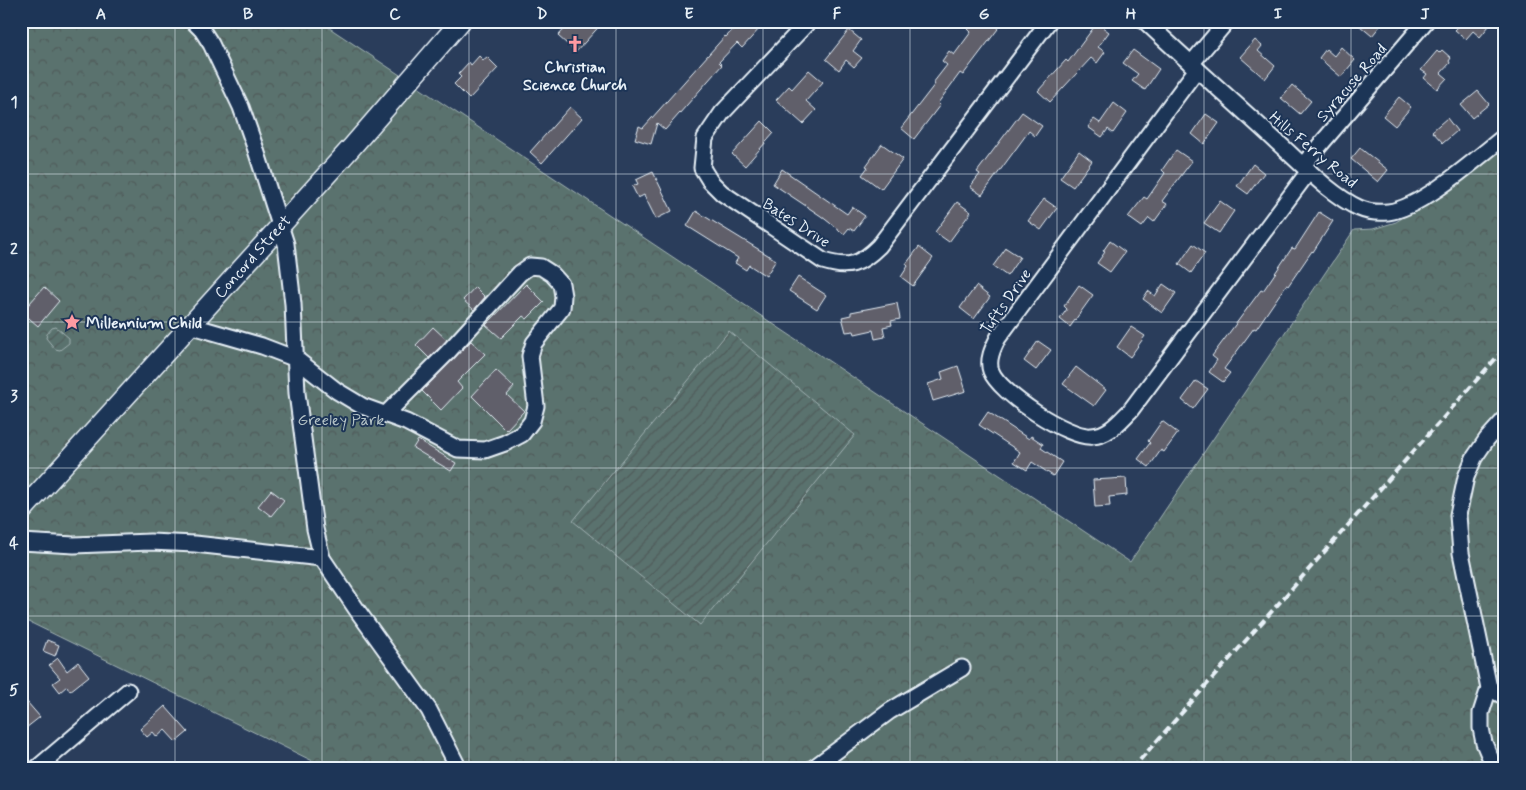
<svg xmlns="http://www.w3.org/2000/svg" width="1526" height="790" font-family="Mynerve,sans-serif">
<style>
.forest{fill:url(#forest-crowns);stroke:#a1b2b3}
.garden{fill:url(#garden-furrows);stroke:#a1b2b3}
.building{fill:#605e6b;stroke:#e8f1f8}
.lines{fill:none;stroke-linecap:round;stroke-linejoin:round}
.minor-casing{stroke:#e8f1f8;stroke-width:19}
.major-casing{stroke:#e8f1f8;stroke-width:22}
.minor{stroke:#1d3557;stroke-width:15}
.major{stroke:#1d3557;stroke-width:19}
.rail{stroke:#e8f1f8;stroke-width:4;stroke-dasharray:8 4;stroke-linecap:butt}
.grid{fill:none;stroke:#e8f1f8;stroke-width:1;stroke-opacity:0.55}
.labels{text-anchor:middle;stroke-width:4;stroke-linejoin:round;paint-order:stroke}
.poi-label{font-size:16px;font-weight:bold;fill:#e8f1f8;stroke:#1d3557}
.street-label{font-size:16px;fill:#e8f1f8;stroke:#1d3557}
.park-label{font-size:16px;fill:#b6c5c8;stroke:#1d3557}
.neatline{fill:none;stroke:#e8f1f8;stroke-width:2}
.grid-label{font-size:16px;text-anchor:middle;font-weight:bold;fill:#e8f1f8}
</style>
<defs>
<pattern id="forest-crowns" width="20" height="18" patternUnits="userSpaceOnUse" patternTransform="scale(1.25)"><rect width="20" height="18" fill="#5a726e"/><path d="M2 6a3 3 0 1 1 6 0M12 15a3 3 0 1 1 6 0" fill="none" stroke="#4f5b5a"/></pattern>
<pattern id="garden-furrows" width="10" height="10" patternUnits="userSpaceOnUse" patternTransform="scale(1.25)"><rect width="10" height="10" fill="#5a726e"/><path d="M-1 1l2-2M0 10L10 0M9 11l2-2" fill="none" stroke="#4f5b5a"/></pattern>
</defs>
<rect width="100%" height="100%" fill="#2a3d5b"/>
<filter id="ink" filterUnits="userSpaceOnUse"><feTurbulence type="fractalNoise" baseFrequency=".02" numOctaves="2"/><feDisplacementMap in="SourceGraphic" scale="10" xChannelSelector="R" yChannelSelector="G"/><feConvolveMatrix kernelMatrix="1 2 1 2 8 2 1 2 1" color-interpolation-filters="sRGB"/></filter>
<g filter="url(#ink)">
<polygon class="forest" points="21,21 319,21 1130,562 1354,230 1373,229 1396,222 1471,174 1505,147 1505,769 329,769 21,618"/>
<g class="garden">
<polygon points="56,327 69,338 69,343 60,350 55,349 46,338 47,334 52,328"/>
<polygon points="729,331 855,435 700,625 573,521"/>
</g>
<g class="building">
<polygon points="572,21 604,21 576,52 558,36"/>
<polygon points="741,21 753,21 760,28 742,48 737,43 719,62 722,65 665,130 657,123 651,144 635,139 639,126 643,128 725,36 726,37"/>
<polygon points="983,21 1004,21 963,75 960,73 938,103 940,105 914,139 901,128 935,84 933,83 947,65 942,61 949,51 954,55 971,32 968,29 974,22 979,25"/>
<polygon points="1354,21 1384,21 1372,36"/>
<polygon points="1460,21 1484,21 1489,26 1480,37 1473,31 1466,39 1455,30 1462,23"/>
<polygon points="1097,23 1109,32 1098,47 1105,52 1097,63 1091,58 1050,102 1038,91 1066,60 1068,62"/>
<polygon points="849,30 861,40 853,51 862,58 854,67 846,60 839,70 826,59"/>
<polygon points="1255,40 1262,46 1258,51 1275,66 1265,79 1240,57"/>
<polygon points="1341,47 1355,60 1341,77 1319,58 1326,49 1334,56"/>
<polygon points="1133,50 1159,69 1145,90 1132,81 1138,74 1123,63"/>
<polygon points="1442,50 1451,58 1449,61 1450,63 1441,73 1447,78 1437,89 1424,78 1427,74 1421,70 1437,51 1439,53"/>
<polygon points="479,56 483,60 487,57 498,68 469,99 454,84 461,77 458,74 469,62 471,65"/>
<polygon points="809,70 823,82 806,101 816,110 803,124 776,100 789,86 792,89"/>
<polygon points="1292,85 1311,101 1300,114 1281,98"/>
<polygon points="1478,91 1489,104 1472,118 1461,105"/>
<polygon points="1399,97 1411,107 1395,126 1383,116"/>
<polygon points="1114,103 1127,113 1113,133 1108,129 1102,137 1088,127 1094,119 1100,123"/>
<polygon points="570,107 582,118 542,163 530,152"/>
<polygon points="1022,112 1042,126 1035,136 1029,131 982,195 970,187 980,174 977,172"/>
<polygon points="1206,114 1219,123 1204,144 1192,134"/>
<polygon points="1447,118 1457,131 1443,143 1432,131"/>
<polygon points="762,121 774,133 745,166 732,154"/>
<polygon points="882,144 903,159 881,189 862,175 868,167 866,166"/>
<polygon points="1360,148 1388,170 1378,182 1351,159"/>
<polygon points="1176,150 1192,161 1162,201 1167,204 1154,222 1149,218 1142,227 1128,217 1144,197 1147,199 1165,173 1162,170"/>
<polygon points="1079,151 1092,161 1073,187 1060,178"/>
<polygon points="1253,164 1264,173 1248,194 1237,186"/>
<polygon points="782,169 847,214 852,207 865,216 854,231 849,228 844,234 821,216 773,184"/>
<polygon points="653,172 672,211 656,219 644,195 638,198 632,186 638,184 636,180"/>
<polygon points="1044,199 1057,208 1041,230 1028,221"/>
<polygon points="1220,201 1234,211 1219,233 1204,223"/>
<polygon points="957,202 971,212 949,242 935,232"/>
<polygon points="696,211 776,260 766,276 749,265 746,270 735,263 738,258 687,226"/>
<polygon points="1319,212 1333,221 1313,252 1312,251 1288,286 1286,285 1256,329 1254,328 1224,369 1230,373 1223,382 1209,372 1217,360 1212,356 1261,290 1263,291 1292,248 1295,249"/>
<polygon points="1110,241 1125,252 1110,272 1097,263 1105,252 1103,251"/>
<polygon points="1193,244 1205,253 1191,273 1179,264"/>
<polygon points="919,247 933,258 913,286 901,277 908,266 906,264"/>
<polygon points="1006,248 1020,257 1007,276 993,266"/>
<polygon points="798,277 826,295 817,309 789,291"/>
<polygon points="526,284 544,302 527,319 523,316 501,338 486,325"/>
<polygon points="1163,284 1176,293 1162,313 1143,299 1148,291 1155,296"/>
<polygon points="1079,285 1093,295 1070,327 1060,319 1067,309 1064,306"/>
<polygon points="976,286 990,297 974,319 960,308"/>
<polygon points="44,287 59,301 38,326 22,312"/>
<polygon points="475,287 485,297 474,310 463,300"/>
<polygon points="897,303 900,319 891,321 892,325 883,327 885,337 875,339 873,330 855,334 854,331 846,332 842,317 851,315 851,312"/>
<polygon points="433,327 447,340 429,358 416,345"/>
<polygon points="1131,327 1145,336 1130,357 1117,347"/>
<polygon points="471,341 485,354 457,382 462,388 441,410 422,391"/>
<polygon points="1038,341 1051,350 1036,370 1024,361"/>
<polygon points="958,366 966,391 933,401 928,384 943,379 941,372"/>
<polygon points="1076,367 1106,390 1094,406 1063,384"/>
<polygon points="496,370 514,387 507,395 524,411 506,430 472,396"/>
<polygon points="1196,381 1208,389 1193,409 1182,400"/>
<polygon points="988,412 1029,439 1031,436 1043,444 1041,448 1062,462 1053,476 1032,462 1027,470 1014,462 1020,452 979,425"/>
<polygon points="1162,421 1178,433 1164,452 1161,450 1149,467 1138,459 1150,443 1148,441"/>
<polygon points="418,440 456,463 451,471 413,448"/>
<polygon points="1126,478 1127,495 1109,497 1110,506 1095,507 1093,480"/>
<polygon points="271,490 284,500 271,516 258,506"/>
<polygon points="47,640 59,645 55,656 43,651"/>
<polygon points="58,658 67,671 78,662 89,676 70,691 67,686 60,692 53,683 60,678 49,665"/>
<polygon points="21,695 40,717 26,728 21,722"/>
<polygon points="165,706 188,732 176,742 165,730 157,737 153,732 147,737 140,729"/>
</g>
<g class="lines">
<g class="minor-casing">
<g id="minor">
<polyline points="193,21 202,30 211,44 241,107 255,147 286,244 293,304 297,393 315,529 322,558 357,610 429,710 459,769"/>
<path d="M 809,21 L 722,113 L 705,138 L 702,168 L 710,181 L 722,193 L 823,261 C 848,269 860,265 879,246 L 1049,21"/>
<path d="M 1145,21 C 1188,62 1233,101 1276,141 C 1300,162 1330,195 1359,208 C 1368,212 1378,213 1388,212 C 1422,208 1477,158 1505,136"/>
<polyline points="1191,64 1227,21"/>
<path d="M 1197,69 L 998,338 C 993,348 987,360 991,371 C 999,393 1069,439 1092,436 C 1109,435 1119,422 1130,411 L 1309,171"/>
<polyline points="1303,165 1426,21"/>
<polyline points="189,325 262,346 296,359 337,391 362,406 406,422 458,449 485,450 505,443 522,434 532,421 536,406 530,356 534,343 562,308 563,296 561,284 552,274 541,267 530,266 520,273 447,353 386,414"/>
<polyline points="21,542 74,545 150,542 195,544 322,558"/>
<polyline points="1489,688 1505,697"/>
<polyline points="36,769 128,691"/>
<polyline points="812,769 890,711 962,668"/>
<polyline points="1495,769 1484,743 1481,728 1481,713 1489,688 1461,553 1458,515 1466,477 1474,458 1487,439 1505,419"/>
</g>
</g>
<g class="major-casing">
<polyline id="major" points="21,512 351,148 461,21"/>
</g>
<use href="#minor" class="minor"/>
<use href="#major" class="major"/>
<polyline class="rail" points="1132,769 1505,348"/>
</g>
</g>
<path class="grid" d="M 175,21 L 175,769M 322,21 L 322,769M 469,21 L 469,769M 616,21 L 616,769M 763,21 L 763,769M 910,21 L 910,769M 1057,21 L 1057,769M 1204,21 L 1204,769M 1351,21 L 1351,769M 21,174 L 1505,174M 21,322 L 1505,322M 21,468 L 1505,468M 21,616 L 1505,616"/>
<defs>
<g id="church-bare" transform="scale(1.35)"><path d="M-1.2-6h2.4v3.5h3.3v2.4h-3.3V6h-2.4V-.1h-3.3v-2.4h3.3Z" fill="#ff9aa2" stroke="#1d3557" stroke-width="2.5" paint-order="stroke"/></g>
<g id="sight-bare" transform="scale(1.35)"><path d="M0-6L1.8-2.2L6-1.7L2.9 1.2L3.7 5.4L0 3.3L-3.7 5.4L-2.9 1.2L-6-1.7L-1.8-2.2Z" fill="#ff9aa2" stroke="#1d3557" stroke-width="2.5" paint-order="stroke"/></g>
</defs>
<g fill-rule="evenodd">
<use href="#church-bare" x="575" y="44"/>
<use href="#sight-bare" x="72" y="322"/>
</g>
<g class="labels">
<g class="poi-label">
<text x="575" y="72">Christian<tspan x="575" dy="18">Science Church</tspan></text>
<text x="86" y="328" text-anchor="start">Millennium Child</text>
</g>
<g class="street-label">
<text transform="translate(1351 82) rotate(-49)" y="6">Syracuse Road</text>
<text transform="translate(1314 149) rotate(40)" y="6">Hills Ferry Road</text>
<text transform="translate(797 222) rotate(33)" y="6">Bates Drive</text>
<text transform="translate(252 256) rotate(-48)" y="6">Concord Street</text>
<text transform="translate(1005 301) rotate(-55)" y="6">Tufts Drive</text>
</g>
<g class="park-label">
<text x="341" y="425">Greeley Park</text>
</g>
</g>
<rect width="1526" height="790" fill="none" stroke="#1d3557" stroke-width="55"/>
<rect x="28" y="28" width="1470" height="734" class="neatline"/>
<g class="grid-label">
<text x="101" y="19">A</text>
<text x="248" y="19">B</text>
<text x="395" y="19">C</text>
<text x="542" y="19">D</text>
<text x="689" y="19">E</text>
<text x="837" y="19">F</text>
<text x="984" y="19">G</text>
<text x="1131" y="19">H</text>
<text x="1278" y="19">I</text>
<text x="1425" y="19">J</text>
<text x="14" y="107">1</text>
<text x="14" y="254">2</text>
<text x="14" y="401">3</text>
<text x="14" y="548">4</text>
<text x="14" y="695">5</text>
</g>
</svg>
